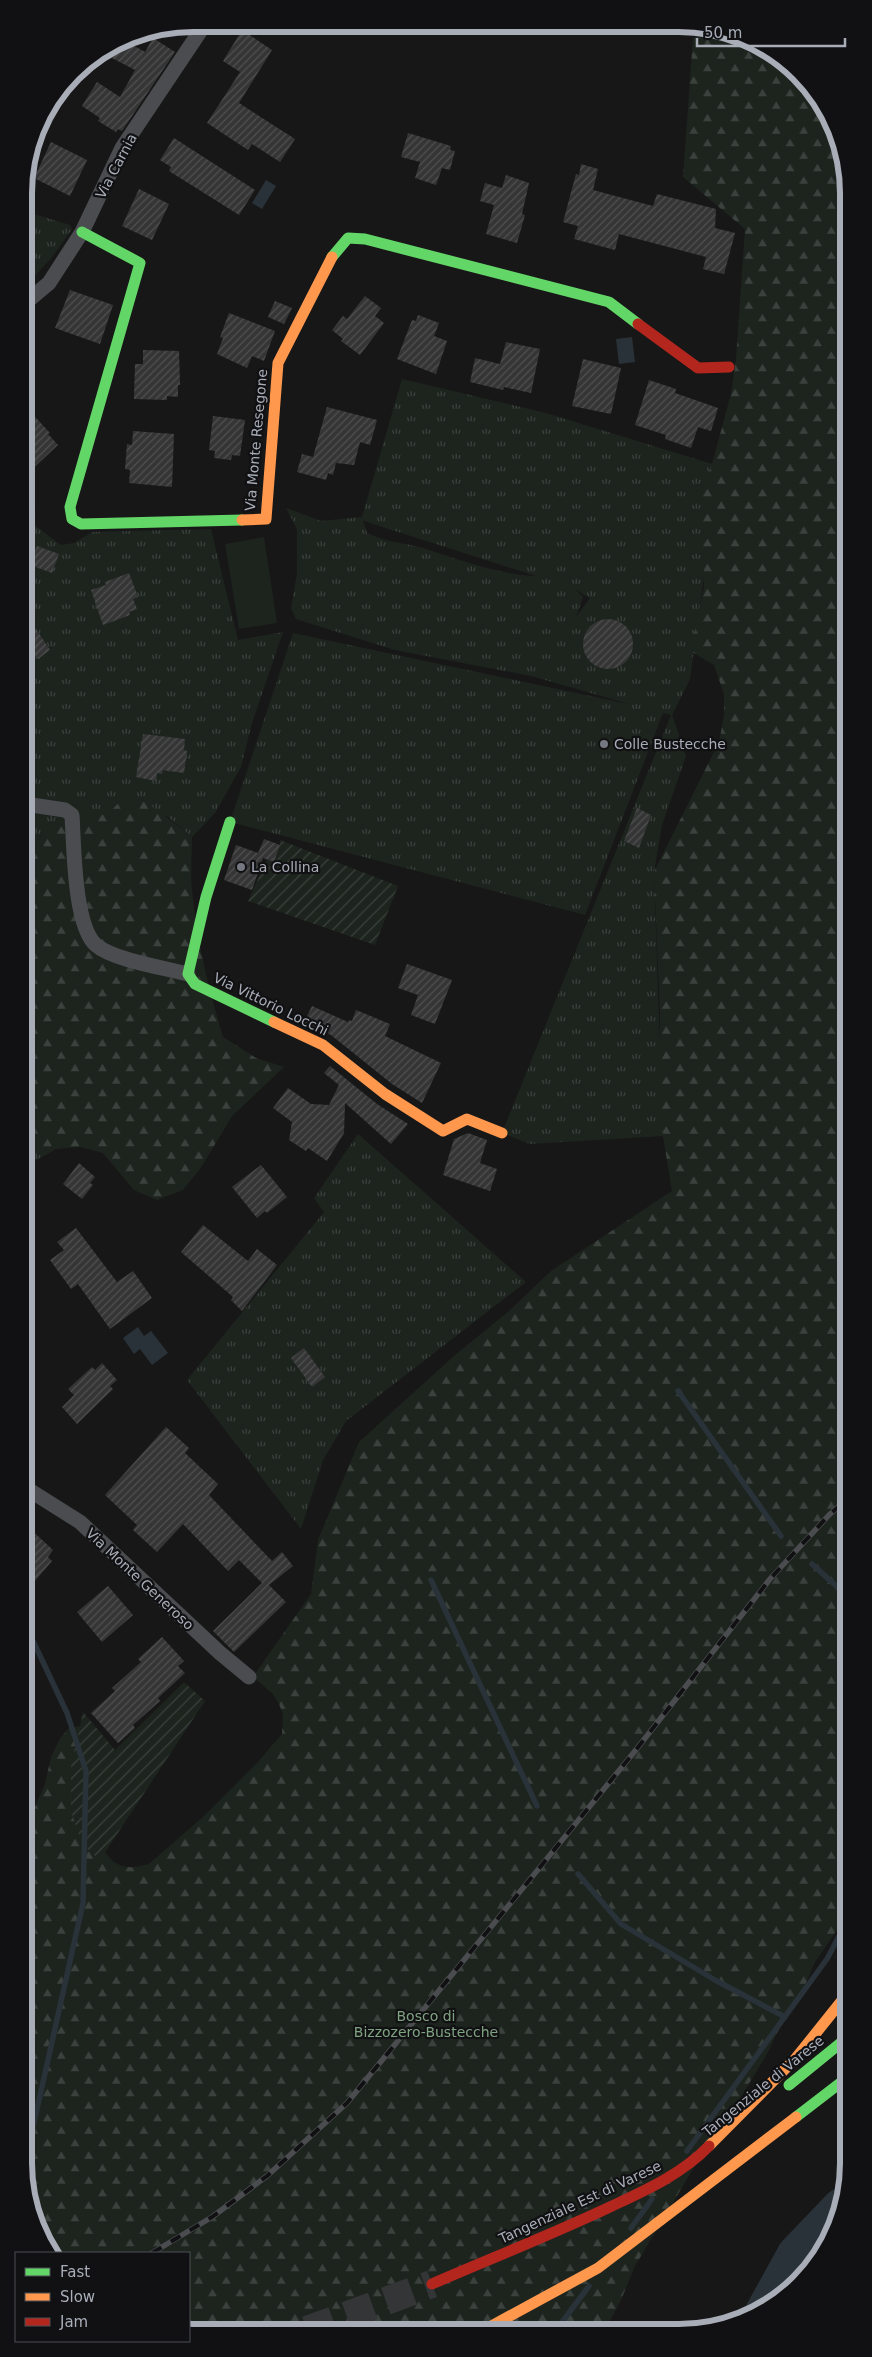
<svg xmlns="http://www.w3.org/2000/svg" width="872" height="2357" font-family="'DejaVu Sans',sans-serif">
<style>
.grass{fill:url(#grass-tufts);fill-rule:evenodd}
.forest{fill:url(#forest-firs)}
.garden{fill:url(#garden-furrows)}
.pitch{fill:#1d241e}
.water{fill:#2a3239}
.lines{fill:none;stroke-linecap:round;stroke-linejoin:round}
.stream{stroke:#2a3239;stroke-width:5.5}
.river{stroke:#2a3239;stroke-width:35}
.building{fill:url(#building-hatch)}
.highway-tunnel{stroke:#343537;stroke-width:28;stroke-dasharray:28 14;stroke-linecap:butt}
.street{stroke:#4b4c50;stroke-width:15}
.fast{stroke:#63d668;stroke-width:11}
.slow{stroke:#ff974d;stroke-width:11}
.jam{stroke:#b3261e;stroke-width:11}
.rail-casing{stroke:#4b4c4f;stroke-width:5.5}
.rail{stroke:#111113;stroke-width:4;stroke-dasharray:11;stroke-linecap:butt}
.poi-dot{fill:#757880;stroke:#111113;stroke-width:2}
.labels{text-anchor:middle;stroke-width:4.5;stroke-linejoin:round;paint-order:stroke}
.street-label{font-size:14px;fill:#a8adb8;stroke:#111113}
.poi-label{font-size:14px;fill:#a8adb8;stroke:#111113;text-anchor:start}
.park-label{font-size:14px;fill:#7fa381;stroke:#111113}
.rim{fill:none;stroke:#a8adb8;stroke-width:6}
</style>
<defs>
<pattern id="grass-tufts" width="24" height="20" patternUnits="userSpaceOnUse" patternTransform="scale(1.25)"><rect width="24" height="20" fill="#1d241e"/><path d="M3 7l-1-3M5 7V3M7 7l1-3M15 17l-1-3M17 17v-4M19 17l1-3" fill="none" stroke="#3b413d"/></pattern>
<pattern id="forest-firs" width="22" height="20" patternUnits="userSpaceOnUse" patternTransform="scale(1.25)"><rect width="22" height="20" fill="#1d241e"/><path d="M5 1l3.5 6h-7zM16 11l3.5 6h-7z" fill="#3b413d"/></pattern>
<pattern id="garden-furrows" width="10" height="10" patternUnits="userSpaceOnUse" patternTransform="scale(1.25)"><rect width="10" height="10" fill="#1d241e"/><path d="M-1 1l2-2M0 10L10 0M9 11l2-2" fill="none" stroke="#3b413d"/></pattern>
<pattern id="building-hatch" width="6" height="6" patternUnits="userSpaceOnUse" patternTransform="scale(1.25)"><rect width="6" height="6" fill="#353536"/><path d="M-1 1l2-2M0 6l6-6M5 7l2-2" fill="none" stroke="#4f5051"/></pattern>
</defs>
<rect width="100%" height="100%" fill="#171717"/>
<g class="grass">
<polygon points="24,211 70,225 72,229 52,257 24,288"/>
<path d="M 402,379 L 546,413 L 712,464 L 704,576 L 690,679 L 672,715 L 686,756 L 662,825 L 654,872 L 663,1136 L 530,1144 L 502,1133 L 671,715 L 663,713 L 585,915 L 230,822 L 293,633 L 633,705 L 531,676 L 395,650 L 296,619 L 291,608 L 297,574 L 297,529 L 286,508 L 321,521 L 362,517 ZM 363,521 L 364,521 L 536,576 C 497,574 460,560 423,548 C 404,543 385,542 367,533 ZM 575,589 L 590,598 L 576,617 L 583,597 Z"/>
<polygon points="25,518 61,545 74,543 92,532 211,529 238,640 283,632 252,723 241,767 215,813 192,837 168,817 124,797 107,815 58,819 41,835 25,884"/>
<polygon points="26,1132 32,1146 56,1149 26,1166"/>
<polygon points="358,1134 526,1282 346,1421 323,1460 301,1529 187,1380 324,1212 314,1198"/>
</g>
<g class="forest">
<path d="M 704,27 L 712,27 L 763,46 L 798,73 L 826,109 L 845,160 L 848,1914 L 815,1962 L 800,1997 L 777,2033 L 767,2054 L 728,2118 L 693,2169 L 635,2266 L 621,2300 L 605,2330 L 189,2330 L 189,2253 L 50,2253 L 46,2248 L 27,2197 L 27,1825 L 45,1784 L 51,1757 L 61,1737 L 69,1728 L 81,1726 L 101,1845 C 113,1867 124,1871 149,1864 L 204,1816 L 257,1763 L 282,1734 L 283,1715 L 279,1704 L 273,1694 L 253,1677 L 311,1594 L 318,1540 L 359,1442 L 454,1356 L 509,1311 L 551,1271 L 672,1191 L 663,1136 L 660,1099 L 660,1012 L 654,872 L 719,742 L 724,716 L 724,694 L 714,665 L 692,652 L 696,622 L 704,588 L 702,490 L 712,464 L 731,394 L 736,359 L 745,229 L 683,177 L 693,38 L 701,34 Z"/>
<path d="M 124,797 L 148,803 L 192,837 C 192,854 190,873 192,890 C 196,939 209,990 223,1037 L 256,1058 L 284,1067 L 232,1116 L 202,1166 L 183,1190 L 157,1200 L 134,1190 L 103,1153 L 80,1147 L 56,1149 L 32,1146 L 26,1132 L 25,884 C 31,861 36,832 57,820 C 65,815 96,815 107,815 Z"/>
</g>
<g class="garden">
<polygon points="280,840 398,886 375,945 248,901 267,859 274,862 280,845"/>
<polygon points="184,1682 205,1701 100,1860 82,1844 71,1811 71,1767 83,1712 115,1750"/>
</g>
<polygon class="pitch" points="264,537 277,623 239,629 225,544"/>
<g class="water">
<polygon points="266,180 276,186 262,209 252,203"/>
<polygon points="632,337 635,362 619,364 616,339"/>
<polygon points="138,1327 144,1336 151,1331 168,1353 152,1365 140,1349 134,1354 123,1338"/>
</g>
<g class="lines">
<g class="stream">
<polyline points="678,1391 781,1536"/>
<polyline points="812,1564 847,1596"/>
<polyline points="431,1580 537,1806"/>
<polyline points="26,1626 67,1713 86,1771 83,1903 27,2154"/>
<polyline points="578,1874 621,1924 715,1980 785,2017"/>
<polyline points="687,2151 827,1959 848,1919"/>
<polyline points="631,2228 652,2199"/>
<polyline points="556,2330 589,2286"/>
</g>
<polyline class="river" points="763,2311 795,2253 840,2206"/>
</g>
<g class="building">
<polygon points="242,30 272,50 239,103 295,139 280,162 252,144 248,150 207,123 240,72 223,61"/>
<polygon points="153,38 175,52 122,131 118,129 116,132 98,121 100,118 82,106 97,82 120,97 135,70 110,57 110,48 124,40 145,52"/>
<polygon points="408,133 451,146 450,150 455,151 450,170 442,168 436,185 415,178 420,162 401,157"/>
<polygon points="174,138 255,190 239,215 169,171 171,167 160,160"/>
<polygon points="51,142 87,160 70,196 34,178"/>
<polygon points="581,164 598,169 593,190 653,206 657,194 716,209 715,228 735,233 724,274 703,269 706,257 619,234 615,250 574,239 578,226 563,222 576,174 579,175"/>
<polygon points="506,175 529,183 522,214 525,215 517,243 486,234 494,205 480,201 485,183 502,188"/>
<polygon points="139,189 169,204 152,240 122,226"/>
<polygon points="70,290 113,305 100,344 55,328"/>
<polygon points="365,296 381,308 375,316 384,323 360,355 341,341 343,339 332,330 343,316 347,319"/>
<polygon points="275,301 292,308 284,324 268,317"/>
<polygon points="229,313 275,331 264,361 252,356 247,368 217,354 223,338 220,337"/>
<polygon points="418,315 439,323 434,336 447,341 436,374 397,359 412,320 416,321"/>
<polygon points="506,342 540,349 531,393 504,387 503,390 470,382 475,358 500,364"/>
<polygon points="143,350 179,351 180,385 178,385 178,397 167,396 167,400 134,399 135,364 143,364"/>
<polygon points="583,359 621,368 611,414 572,406"/>
<polygon points="649,380 676,389 675,393 718,408 711,431 698,427 691,448 665,439 666,435 635,425"/>
<polygon points="24,405 50,433 48,434 58,445 25,476"/>
<polygon points="327,407 377,420 370,445 360,442 354,465 336,463 333,475 328,473 326,480 297,472 302,454 313,457"/>
<polygon points="213,416 245,420 240,456 232,455 231,460 214,458 215,451 209,450"/>
<polygon points="133,431 174,434 172,487 129,483 130,470 125,469 127,444 132,445"/>
<polygon points="37,546 59,554 52,573 30,565"/>
<polygon points="129,573 138,597 133,599 137,609 129,612 130,615 103,625 91,590 106,585 105,582"/>
<circle cx="608" cy="644" r="25"/>
<polygon points="36,629 50,650 38,659 25,642 25,637"/>
<polygon points="143,734 185,739 184,750 187,751 184,773 163,770 162,774 157,773 156,781 136,777"/>
<polygon points="637,808 651,815 639,848 624,841"/>
<polygon points="264,839 280,845 274,862 263,858 252,890 224,880 236,845 258,853"/>
<polygon points="407,964 452,980 435,1024 411,1015 418,995 398,988"/>
<polygon points="312,1006 348,1022 349,1020 352,1021 356,1010 390,1024 385,1036 441,1063 422,1103 392,1084 331,1035 304,1022"/>
<polygon points="330,1066 377,1104 408,1124 391,1144 345,1103 344,1133 327,1161 308,1148 306,1151 289,1140 292,1122 273,1108 288,1088 311,1104 329,1105 339,1085 324,1073"/>
<polygon points="468,1133 487,1140 480,1163 497,1169 490,1191 443,1175 454,1139"/>
<polygon points="79,1163 95,1177 90,1183 93,1185 82,1199 63,1184"/>
<polygon points="261,1165 287,1197 267,1213 265,1211 257,1218 232,1187"/>
<polygon points="203,1225 248,1261 257,1249 277,1265 242,1311 231,1300 233,1297 181,1252"/>
<polygon points="76,1228 117,1282 133,1271 152,1298 110,1329 78,1284 71,1289 50,1260 64,1250 57,1242"/>
<polygon points="304,1348 325,1377 312,1387 291,1358"/>
<polygon points="102,1363 117,1380 110,1386 113,1389 77,1424 62,1407 74,1395 68,1389 92,1367 95,1370"/>
<polygon points="166,1427 189,1448 185,1453 218,1484 209,1495 272,1561 282,1552 293,1566 269,1585 286,1602 234,1652 213,1631 262,1583 239,1560 228,1571 183,1524 157,1552 133,1530 137,1525 105,1495"/>
<polygon points="26,1525 53,1550 48,1557 52,1561 35,1581 26,1574"/>
<polygon points="108,1586 133,1615 102,1642 77,1612"/>
<polygon points="162,1637 184,1661 178,1666 185,1673 158,1698 160,1701 133,1725 135,1728 118,1743 91,1713 115,1691 112,1688 141,1662 138,1659"/>
</g>
<g class="lines">
<polyline class="highway-tunnel" points="307,2330 432,2284"/>
<g class="street">
<polyline points="24,304 49,283 82,232 122,148 205,24"/>
<path d="M 25,804 L 65,810 L 72,815 C 74,846 74,926 96,945 C 113,960 165,968 188,974"/>
<polyline points="26,1488 80,1522 220,1653 249,1677"/>
</g>
<g class="fast">
<polyline points="82,232 140,263 70,507 72,519 81,524 242,520"/>
<polyline points="332,257 348,238 365,239 609,302 638,324"/>
<polyline points="230,822 206,897 188,974 195,984 274,1022"/>
<polyline points="789,2085 848,2037"/>
<polyline points="796,2117 848,2077"/>
</g>
<g class="slow">
<polyline points="242,520 266,519 278,363 332,257"/>
<polyline points="274,1022 323,1045 385,1094 443,1131 467,1119 502,1133"/>
<polyline points="709,2146 796,2058 848,1993"/>
<polyline points="484,2330 598,2268 796,2117"/>
</g>
<g class="jam">
<polyline points="638,324 698,368 729,367"/>
<path d="M 432,2284 C 492,2258 553,2234 612,2206 C 646,2190 682,2174 709,2146"/>
</g>
<g class="rail-casing">
<polyline id="rail" points="152,2253 212,2217 267,2176 347,2103 635,1751 770,1579 829,1515 847,1499"/>
</g>
<use href="#rail" class="rail"/>
</g>
<g class="poi-dot">
<circle cx="604" cy="744" r="5"/>
<circle cx="241" cy="867" r="5"/>
</g>
<g class="labels">
<g class="street-label">
<text transform="translate(116 166) rotate(-62)" y="5">Via Carnia</text>
<text transform="translate(256 440) rotate(-85)" y="5">Via Monte Resegone</text>
<text transform="translate(271 1004) rotate(26)" y="5">Via Vittorio Locchi</text>
<text transform="translate(140 1579) rotate(43)" y="5">Via Monte Generoso</text>
<text transform="translate(763 2086) rotate(-39)" y="5">Tangenziale di Varese</text>
<text transform="translate(580 2202) rotate(-25)" y="5">Tangenziale Est di Varese</text>
</g>
<g class="poi-label">
<text x="614" y="749">Colle Bustecche</text>
<text x="251" y="872">La Collina</text>
</g>
<g class="park-label">
<text x="426" y="2021">Bosco di<tspan x="426" dy="16">Bizzozero-Bustecche</tspan></text>
</g>
</g>
<path d="M0 0H872V2357H0ZM193 32H679A161 161 0 0 1 840 193V2163A161 161 0 0 1 679 2324H193A161 161 0 0 1 32 2163V193A161 161 0 0 1 193 32Z" fill="#111113" fill-rule="evenodd"/>
<path class="rim" d="M193 32H679A161 161 0 0 1 840 193V2163A161 161 0 0 1 679 2324H193A161 161 0 0 1 32 2163V193A161 161 0 0 1 193 32Z"/>
<rect x="15" y="2252" width="175" height="90" fill="#111113" stroke="#4d4f55"/>
<rect x="25" y="2268" width="25" height="8" fill="#63d668" stroke="#4d4f55"/>
<text x="60" y="2277" font-size="15" fill="#a8adb8">Fast</text>
<rect x="25" y="2293" width="25" height="8" fill="#ff974d" stroke="#4d4f55"/>
<text x="60" y="2302" font-size="15" fill="#a8adb8">Slow</text>
<rect x="25" y="2318" width="25" height="8" fill="#b3261e" stroke="#4d4f55"/>
<text x="60" y="2327" font-size="15" fill="#a8adb8">Jam</text>
<path d="M697 38v8h148v-8" fill="none" stroke="#a8adb8" stroke-width="2.5"/>
<text x="704" y="38" font-size="15" fill="#a8adb8" stroke="#111113" stroke-width="4" paint-order="stroke">50 m</text>
</svg>
